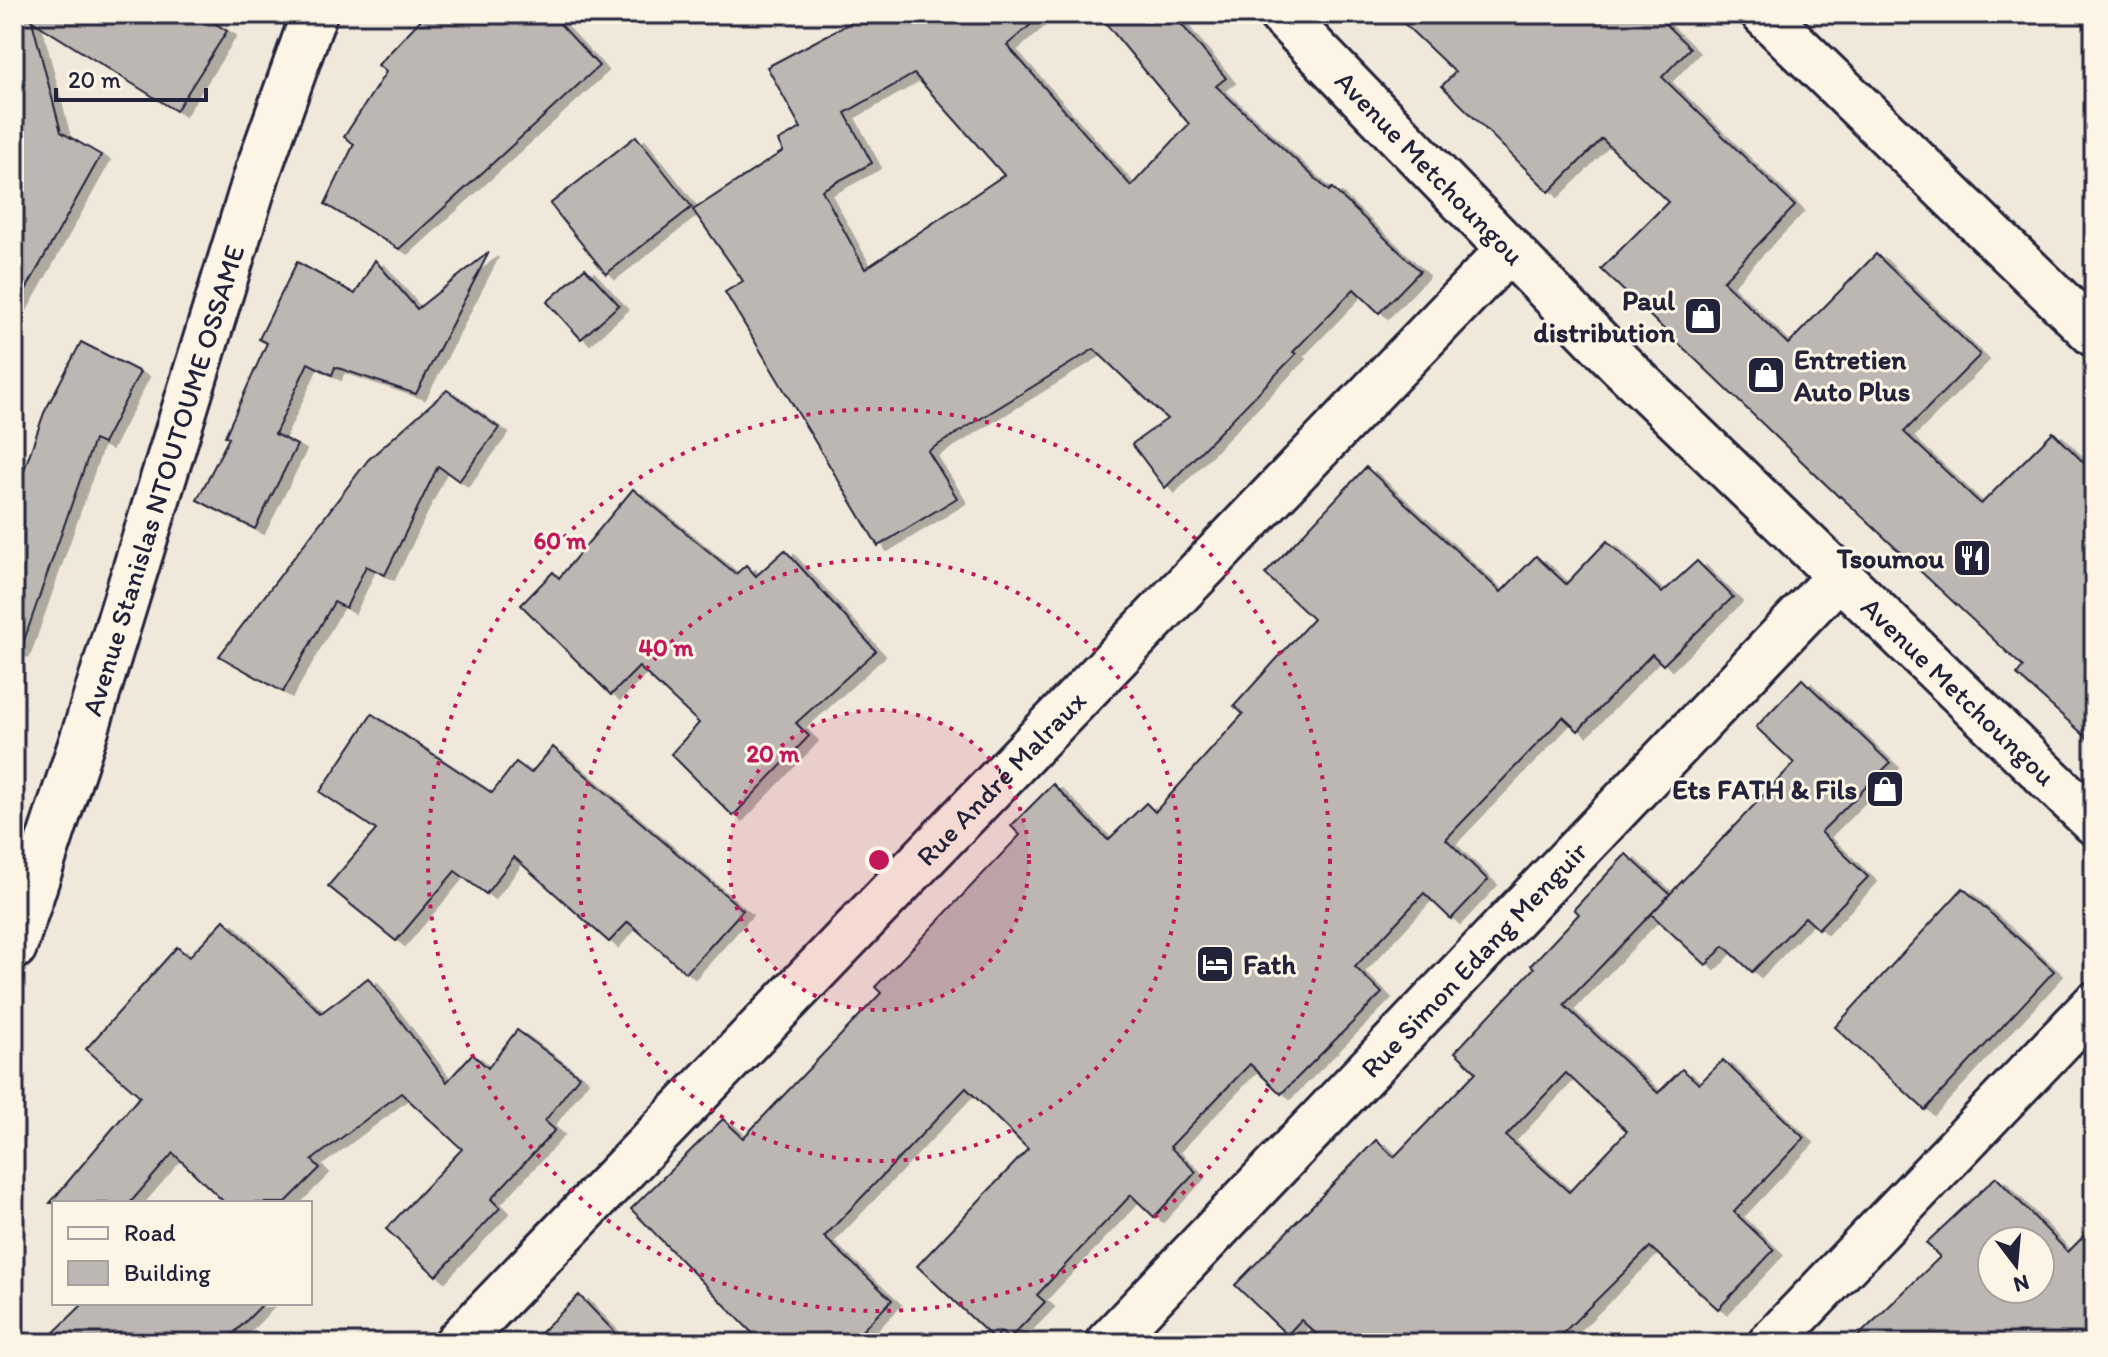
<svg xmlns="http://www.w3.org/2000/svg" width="2108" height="1357" font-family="Itim,sans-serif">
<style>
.building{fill:#bcb7b3;stroke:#22223b;stroke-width:2;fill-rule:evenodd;filter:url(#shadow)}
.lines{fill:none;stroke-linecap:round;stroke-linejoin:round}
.minor-casing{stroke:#22223b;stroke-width:50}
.tertiary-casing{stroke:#22223b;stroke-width:50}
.secondary-casing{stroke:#22223b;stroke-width:50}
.minor{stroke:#fcf5e5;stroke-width:44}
.tertiary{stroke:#fcf5e5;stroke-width:44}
.secondary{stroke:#fcf5e5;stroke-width:44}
.ring{fill:none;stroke:#c2185b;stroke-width:4;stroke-dasharray:4 8}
.labels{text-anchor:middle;stroke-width:6;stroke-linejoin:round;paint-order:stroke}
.street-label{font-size:28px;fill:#22223b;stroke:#fcf5e5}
.poi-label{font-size:28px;font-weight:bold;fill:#22223b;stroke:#fcf5e5;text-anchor:end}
.centre{fill:#c2185b;stroke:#fcf5e5;stroke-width:4}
.ring-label{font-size:24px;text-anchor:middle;font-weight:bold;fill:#c2185b;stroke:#fcf5e5;stroke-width:6;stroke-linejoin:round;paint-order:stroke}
</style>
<defs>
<filter id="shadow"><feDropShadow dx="9" dy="5" stdDeviation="0" flood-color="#0004"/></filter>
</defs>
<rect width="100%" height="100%" fill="#efe8db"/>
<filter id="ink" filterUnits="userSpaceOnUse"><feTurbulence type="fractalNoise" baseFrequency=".0125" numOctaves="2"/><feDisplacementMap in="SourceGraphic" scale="16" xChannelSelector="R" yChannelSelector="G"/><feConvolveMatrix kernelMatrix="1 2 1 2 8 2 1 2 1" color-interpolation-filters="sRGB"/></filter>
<g filter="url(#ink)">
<g class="building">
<polygon points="14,14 200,14 227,31 176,111 32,21 61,132 101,155 14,311"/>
<polygon points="426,14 551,14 599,66 399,249 325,204 354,144 344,137 386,72 378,65"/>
<path d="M 867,14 L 1043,14 L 1007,45 L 1131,186 L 1189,124 L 1098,14 L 1173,14 L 1226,78 L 1216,86 L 1329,191 L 1332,188 L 1420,271 L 1379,313 L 1354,289 L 1293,352 L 1296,354 L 1165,488 L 1132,444 L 1167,419 L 1094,349 L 928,451 L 957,498 L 878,546 L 725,292 L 743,281 L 693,210 L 783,151 L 778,141 L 801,128 L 767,67 ZM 914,74 L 1004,175 L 865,269 L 822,190 L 872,163 L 845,113 Z"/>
<polygon points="1394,14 1655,14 1690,48 1662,77 1795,206 1723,281 1788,344 1876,254 1980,355 1904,432 1981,504 2053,432 2094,473 2094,744 2017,675 2023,667 1840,496 1839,497 1601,269 1668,202 1602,139 1549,192 1442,86 1455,72"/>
<polygon points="636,136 692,207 606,274 550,204"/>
<polygon points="489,252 416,394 335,367 332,375 308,363 275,434 297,445 255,529 197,500 229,438 225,436 267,343 259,339 297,262 355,294 375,260 417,309"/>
<polygon points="585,268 619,305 581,339 547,302"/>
<polygon points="81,342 140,372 103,444 94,440 20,652 14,651 14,499 44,413"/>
<polygon points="447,390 499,428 459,481 438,466 385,575 366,566 346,608 334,602 283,692 219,656 368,460"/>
<polygon points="1366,467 1501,592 1536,556 1566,584 1607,541 1662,593 1697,561 1733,597 1663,665 1652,654 1578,731 1563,717 1446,839 1488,880 1451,919 1424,893 1355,967 1382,993 1281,1094 1250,1064 1170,1147 1196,1172 1154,1217 1131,1195 1037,1295 1045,1302 1009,1339 1001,1332 994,1339 917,1266 1028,1149 966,1088 824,1237 892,1300 850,1343 762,1343 631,1209 723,1119 743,1138 881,993 875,987 1020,835 1011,826 1053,784 1108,840 1146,803 1155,812 1243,714 1234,706 1313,619 1265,574"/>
<polygon points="633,489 736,574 746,565 756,576 785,550 876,651 796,723 809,736 733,816 671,754 699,723 639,667 611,695 521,605 553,572 559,578"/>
<polygon points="1802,679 1890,763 1821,832 1868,877 1818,929 1805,917 1752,972 1724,946 1706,965 1651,914 1794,763 1756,727"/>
<polygon points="372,714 492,793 516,762 531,773 553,747 743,910 686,973 628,922 609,942 514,857 486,894 455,871 396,941 328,886 376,830 320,792"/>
<path d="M 1626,854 L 1670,894 L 1564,1005 L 1658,1093 L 1682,1069 L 1699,1084 L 1723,1060 L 1804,1138 L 1734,1212 L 1774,1250 L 1718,1309 L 1650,1247 L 1553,1343 L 1326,1343 L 1301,1320 L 1287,1335 L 1235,1285 L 1376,1140 L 1394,1157 L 1476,1072 L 1455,1052 L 1534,968 L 1531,965 L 1579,914 L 1574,909 ZM 1566,1073 L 1627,1131 L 1569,1192 L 1506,1136 Z"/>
<polygon points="1963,888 2054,971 1925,1110 1835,1027"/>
<polygon points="224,920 321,1013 368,978 447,1082 472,1054 488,1068 517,1030 579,1076 545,1121 555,1130 491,1199 500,1208 436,1276 386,1229 462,1149 401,1093 312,1160 320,1168 285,1203 225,1203 173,1153 130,1203 50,1203 140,1096 86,1049 177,947 189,957"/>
<path d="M 1996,1177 L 2068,1252 L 2094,1226 L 2094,1343 L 1851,1343 L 1940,1257 L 1926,1243 ZM 1992,1241 L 2040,1241 L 2040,1289 L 1992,1289 Z"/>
<polygon points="579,1295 625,1343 530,1343"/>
<polygon points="84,1303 264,1303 224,1343 43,1343"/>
</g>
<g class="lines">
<g class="minor-casing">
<g id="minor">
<polyline points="1764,14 2094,334"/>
<path id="s1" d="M 457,1343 L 1510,249"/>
<path id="s2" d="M 1108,1343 L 1839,576"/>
<polyline points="1771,1343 2094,1005"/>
</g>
</g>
<g class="tertiary-casing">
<g id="tertiary">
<path id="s3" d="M 14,947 L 88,723 L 258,171 L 314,14"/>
</g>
</g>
<g class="secondary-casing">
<g id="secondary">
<path id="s4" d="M 1281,14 L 1620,364 L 2094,822"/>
</g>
</g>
<use href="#minor" class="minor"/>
<use href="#tertiary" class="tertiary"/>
<use href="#secondary" class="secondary"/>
</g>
</g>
<circle cx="879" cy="860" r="150" fill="#c2185b" fill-opacity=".12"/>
<g class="ring">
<circle cx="879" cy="860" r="150"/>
<circle cx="879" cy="860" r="301"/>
<circle cx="879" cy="860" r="451"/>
</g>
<defs>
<g id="shop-square" transform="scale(2)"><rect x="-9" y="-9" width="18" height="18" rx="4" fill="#22223b" stroke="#fcf5e5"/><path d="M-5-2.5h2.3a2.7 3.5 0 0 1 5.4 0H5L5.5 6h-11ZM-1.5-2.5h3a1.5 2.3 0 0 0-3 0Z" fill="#fff"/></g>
<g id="restaurant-square" transform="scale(2)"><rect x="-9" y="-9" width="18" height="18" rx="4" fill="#22223b" stroke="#fcf5e5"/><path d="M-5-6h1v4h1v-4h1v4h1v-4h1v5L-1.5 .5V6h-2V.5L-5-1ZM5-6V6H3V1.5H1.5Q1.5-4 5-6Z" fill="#fff"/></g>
<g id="hotel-square" transform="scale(2)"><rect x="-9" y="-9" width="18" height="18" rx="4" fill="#22223b" stroke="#fcf5e5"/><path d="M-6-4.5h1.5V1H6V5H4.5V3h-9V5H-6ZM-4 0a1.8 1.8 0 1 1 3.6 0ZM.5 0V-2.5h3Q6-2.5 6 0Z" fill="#fff"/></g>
</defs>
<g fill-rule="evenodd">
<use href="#shop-square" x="1703" y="316"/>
<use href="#shop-square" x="1766" y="375"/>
<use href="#restaurant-square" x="1972" y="558"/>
<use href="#shop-square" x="1885" y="789"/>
<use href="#hotel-square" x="1215" y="964"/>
</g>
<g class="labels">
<g class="street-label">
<text dy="10" stroke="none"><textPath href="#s4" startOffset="214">Avenue Metchoungou</textPath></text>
<text dy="10" stroke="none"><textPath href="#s3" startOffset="490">Avenue Stanislas NTOUTOUME OSSAME</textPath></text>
<text dy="10" stroke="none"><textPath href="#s4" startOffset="958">Avenue Metchoungou</textPath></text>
<text dy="10" stroke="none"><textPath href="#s1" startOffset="784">Rue André Malraux</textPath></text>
<text dy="10" stroke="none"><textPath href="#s2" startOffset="530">Rue Simon Edang Menguir</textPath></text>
</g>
<g class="poi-label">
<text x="1675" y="310">Paul<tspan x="1675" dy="32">distribution</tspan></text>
<text x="1794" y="369" text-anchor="start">Entretien<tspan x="1794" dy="32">Auto Plus</tspan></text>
<text x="1944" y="568">Tsoumou</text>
<text x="1857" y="799">Ets FATH &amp; Fils</text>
<text x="1243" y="974" text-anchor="start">Fath</text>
</g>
</g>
<circle cx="879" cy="860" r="12" class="centre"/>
<g class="ring-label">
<text x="560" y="549">60 m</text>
<text x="666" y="656">40 m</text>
<text x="773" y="762">20 m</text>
</g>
<rect width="2108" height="1357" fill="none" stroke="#fcf5e5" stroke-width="48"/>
<rect x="24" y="24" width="2060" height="1309" fill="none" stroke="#22223b" stroke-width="3" filter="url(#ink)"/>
<rect x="52" y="1201" width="260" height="104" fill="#fcf5e5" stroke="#a5a1a1" stroke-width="2"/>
<rect x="68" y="1227" width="40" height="12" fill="#fcf5e5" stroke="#a5a1a1" stroke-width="2"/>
<text x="124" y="1241" font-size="24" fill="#22223b">Road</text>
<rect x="68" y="1261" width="40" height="24" fill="#bcb7b3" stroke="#a5a1a1" stroke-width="2"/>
<text x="124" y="1281" font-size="24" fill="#22223b">Building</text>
<g transform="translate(2016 1265) rotate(164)"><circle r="38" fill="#fcf5e5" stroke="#a5a1a1" stroke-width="2"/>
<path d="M0-6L14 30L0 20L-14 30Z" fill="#22223b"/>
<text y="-12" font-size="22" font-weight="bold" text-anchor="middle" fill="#22223b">N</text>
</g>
<path d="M56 88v12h150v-12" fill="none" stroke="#22223b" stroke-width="4"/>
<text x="68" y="88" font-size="24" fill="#22223b" stroke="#fcf5e5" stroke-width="6" paint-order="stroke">20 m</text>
</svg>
